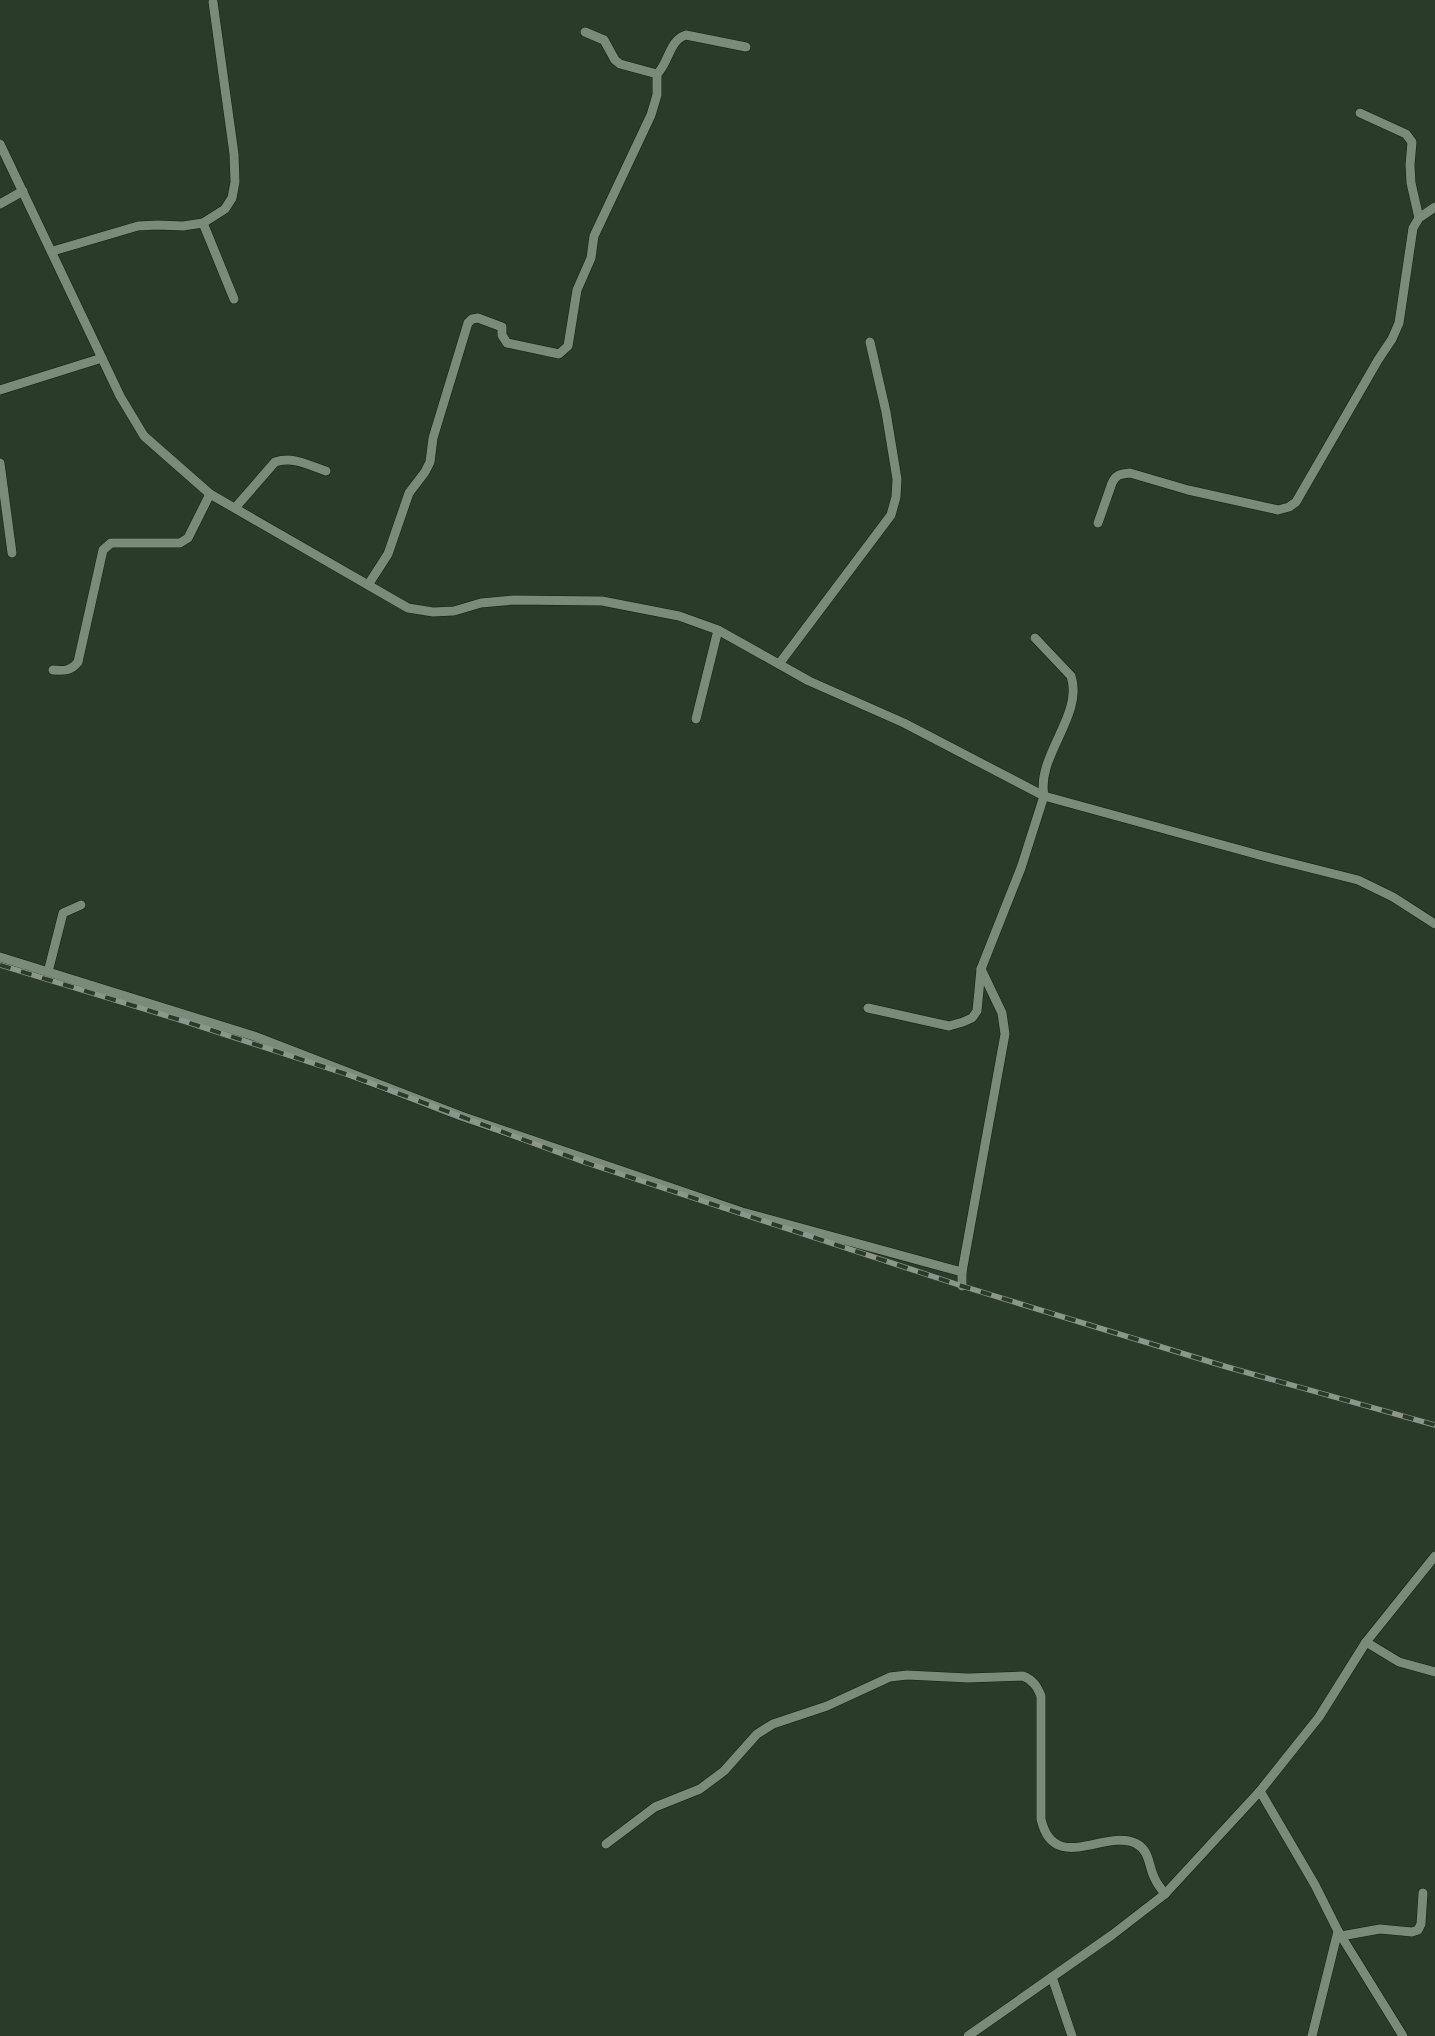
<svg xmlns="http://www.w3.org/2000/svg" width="1435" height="2036" font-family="'Archivo Narrow',sans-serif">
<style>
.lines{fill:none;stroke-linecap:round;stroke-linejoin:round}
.minor-casing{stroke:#132113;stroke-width:10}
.minor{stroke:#7a8b79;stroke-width:9}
.rail-casing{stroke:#8b978a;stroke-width:5.5}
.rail{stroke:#2b3b2a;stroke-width:4;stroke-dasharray:11;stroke-linecap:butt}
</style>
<rect width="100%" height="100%" fill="#2b3b2a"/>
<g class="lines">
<g class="minor-casing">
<g id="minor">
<path d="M 657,74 C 669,63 669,40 686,35 L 746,47"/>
<polyline points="1360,113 1406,134 1412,142 1410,165 1411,183 1419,218"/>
<polyline points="0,144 120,396 144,436 210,494 408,608 433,612 454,611 481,603 514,600 602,601 679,616 718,630 809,681 904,723 1044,796 1259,855 1358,880 1393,897 1435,924"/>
<polyline points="0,204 23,191"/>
<polyline points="203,223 234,299"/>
<polyline points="53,251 138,226 158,225 183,226 203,223 225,209 232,198 235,182 234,154 213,2"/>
<polyline points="0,390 102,358"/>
<polyline points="0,463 12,553"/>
<path d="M 235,508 L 275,462 C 293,456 308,465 326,471"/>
<path d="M 1098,523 L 1112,483 C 1116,474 1121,474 1130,473 L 1188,490 L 1278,510 L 1289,507 L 1296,502 L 1378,360 L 1392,339 L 1399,323 L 1413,228 L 1419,218 L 1435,207"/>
<polyline points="368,585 388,554 409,493 425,472 430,462 433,438 468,323 472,319 478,318 502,327 502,335 507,343 559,354 568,346 577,290 591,258 594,236 651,115 657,95 657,74 620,64 615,60 604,40 585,32"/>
<polyline points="779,664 891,515 896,497 897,479 886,412 870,342"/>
<path d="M 53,670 C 64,671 71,671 78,662 L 103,550 L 111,543 L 180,543 L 188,538 L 210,494"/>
<polyline points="696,719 718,630"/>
<polyline points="0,957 254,1036 461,1116 742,1212 962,1272"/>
<polyline points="48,972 63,913 81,905"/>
<polyline points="868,1008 949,1026 963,1022 972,1018 977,1011 981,969"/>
<path d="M 962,1286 L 962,1272 L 1005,1034 L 1002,1013 L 981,969 L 1021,868 L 1044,796 C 1036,756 1084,715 1071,676 L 1035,638"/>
<polyline points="1366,1642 1399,1662 1435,1672"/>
<polyline points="1260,1791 1315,1885 1338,1931 1403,2036"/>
<path d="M 606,1844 L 655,1807 L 700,1789 L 724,1771 L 757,1734 L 773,1724 L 827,1706 L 890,1677 L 907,1675 L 968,1678 L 1023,1676 C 1033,1680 1037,1686 1041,1696 L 1041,1819 C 1054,1876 1107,1827 1137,1844 C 1151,1852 1148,1868 1156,1881 C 1158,1885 1162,1890 1165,1894"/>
<polyline points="1341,1936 1380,1929 1412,1932 1418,1930 1421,1924 1423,1893"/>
<polyline points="1052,1977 1072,2036"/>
<polyline points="968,2036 1112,1935 1165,1894 1260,1791 1319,1717 1366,1642 1435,1556"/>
<polyline points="1312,2036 1338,1931"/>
</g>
</g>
<use href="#minor" class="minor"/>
<g class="rail-casing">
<polyline id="rail" points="0,965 187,1022 346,1074 587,1163 962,1286 1227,1367 1435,1425"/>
</g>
<use href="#rail" class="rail"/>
</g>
</svg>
